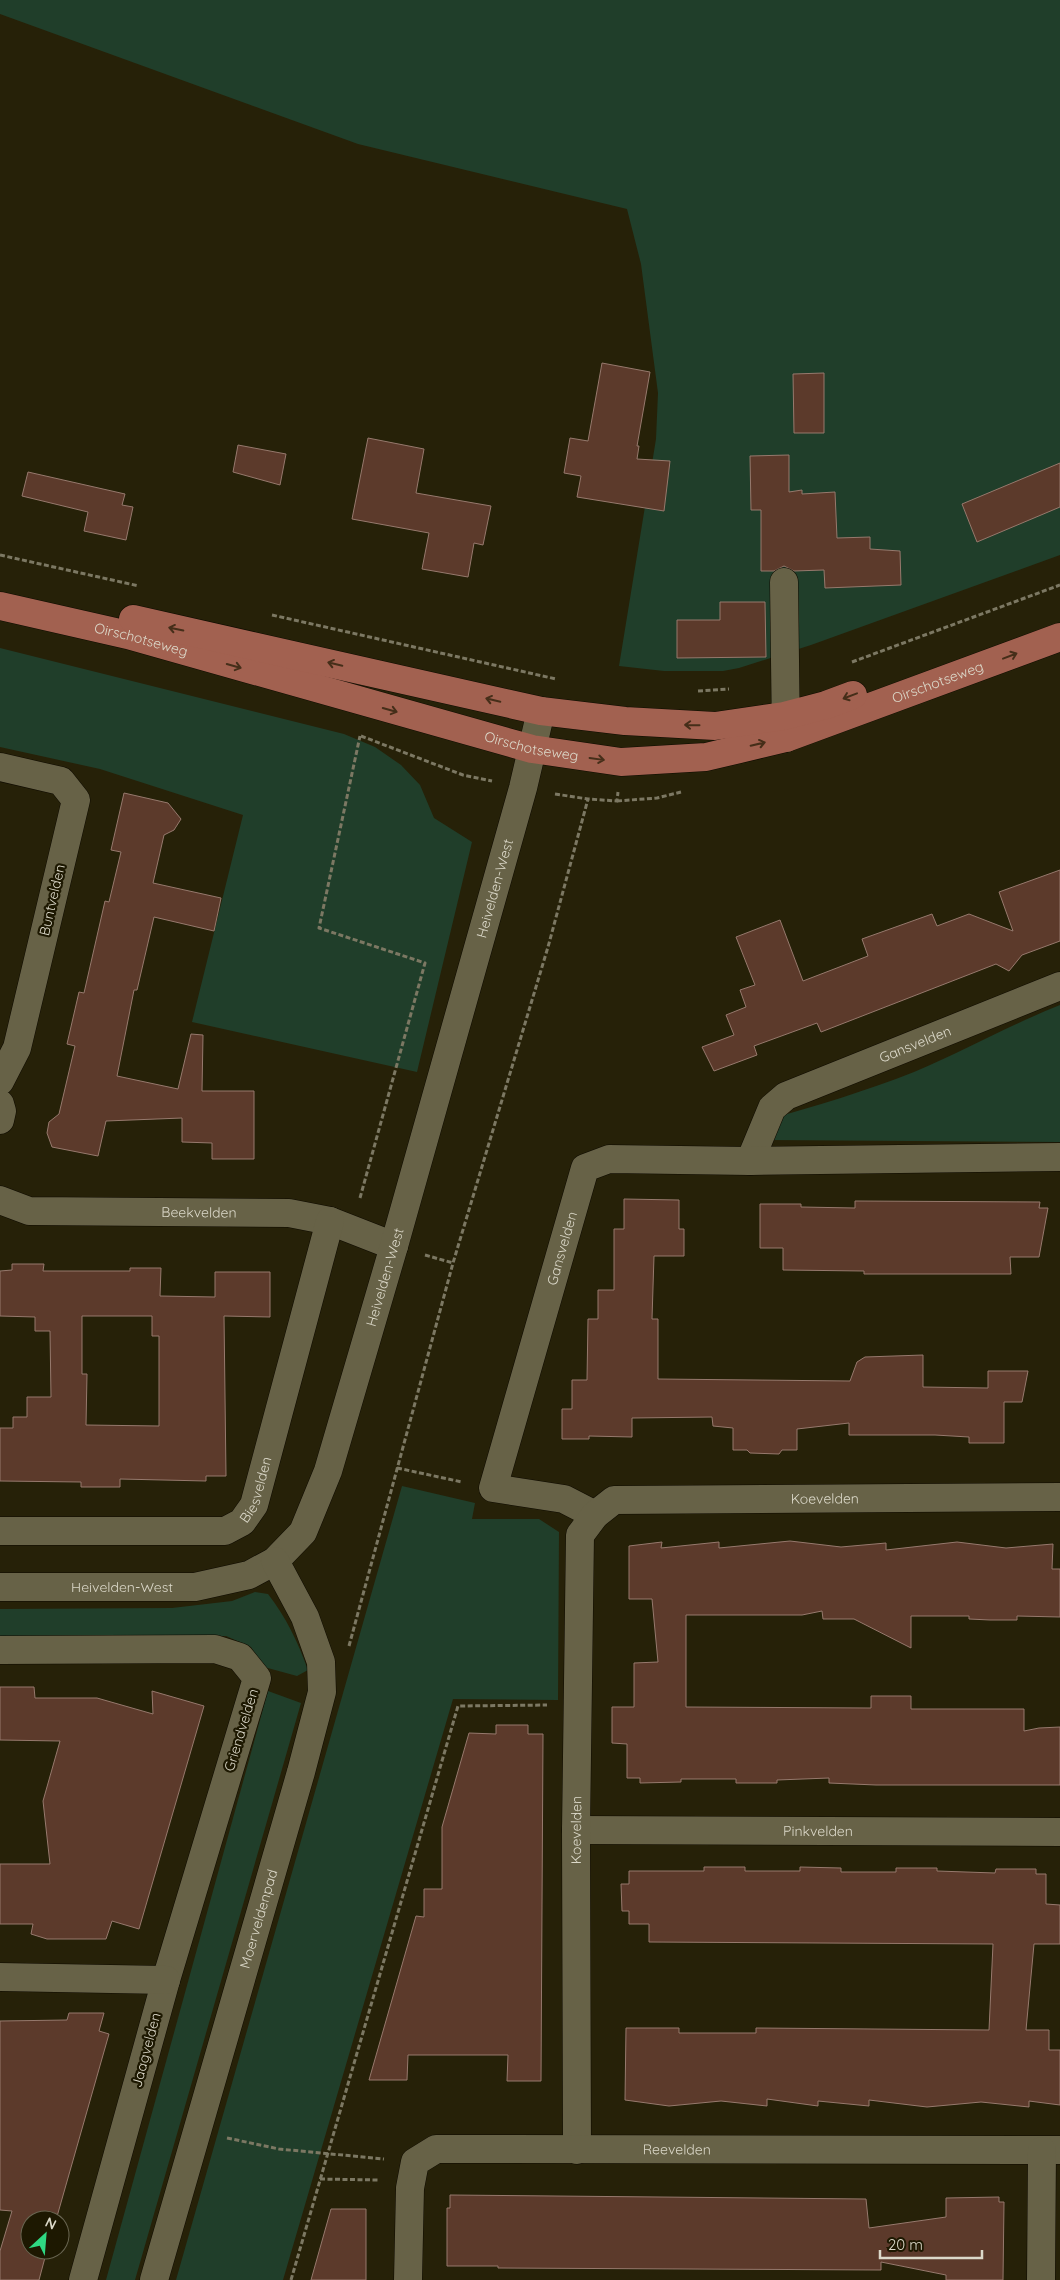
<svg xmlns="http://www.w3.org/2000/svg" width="1060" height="2280" font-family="Quicksand,sans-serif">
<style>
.green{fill:#203e2a}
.building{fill:#5c3a2b;stroke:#96796d;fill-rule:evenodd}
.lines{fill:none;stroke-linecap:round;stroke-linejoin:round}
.minor-casing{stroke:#0f0b00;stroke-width:29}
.major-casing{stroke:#0f0b00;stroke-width:29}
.path{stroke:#7c7863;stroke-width:3;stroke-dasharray:5 2.5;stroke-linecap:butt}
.minor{stroke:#676247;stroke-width:28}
.major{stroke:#a26150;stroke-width:28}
.oneway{stroke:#452e19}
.labels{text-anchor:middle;stroke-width:4.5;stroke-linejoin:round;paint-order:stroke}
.street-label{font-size:14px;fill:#dcd9ca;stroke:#1d1801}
</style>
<rect width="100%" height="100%" fill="#262108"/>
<g class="green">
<polygon points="0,0 1060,0 1060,555 811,645 739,668 723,671 664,671 619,666 656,439 658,393 641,264 627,209 358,144 0,14"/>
<polygon points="0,648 344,734 375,747 401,765 420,785 434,818 472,842 417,1072 192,1022 243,815 100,769 0,747"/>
<path d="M 1060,1005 L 1060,1142 L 768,1140 L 766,1120 C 816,1106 866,1091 914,1072 C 964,1051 1010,1025 1060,1005 Z"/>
<polygon points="402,1486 475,1503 472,1519 539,1519 559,1532 558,1700 453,1699 283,2280 176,2280"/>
<path d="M 255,1592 L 268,1594 C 286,1617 298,1642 308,1670 L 297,1676 L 264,1667 L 251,1647 L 226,1636 L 0,1636 L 0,1609 L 172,1608 L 232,1601 Z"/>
<polygon points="268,1691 301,1703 135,2280 106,2280"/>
</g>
<g class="building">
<polygon points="602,363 650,372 637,446 639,446 637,459 670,461 664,511 577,497 581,476 564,473 570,438 588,441"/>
<polygon points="824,373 824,433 794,433 793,374"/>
<polygon points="368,438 424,449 416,493 491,506 483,545 474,543 468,577 422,569 429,533 352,519"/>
<polygon points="238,445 286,454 280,485 233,472"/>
<polygon points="789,455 789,492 802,490 802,494 835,492 837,538 870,537 870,549 900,551 901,585 825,588 824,570 794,571 784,566 774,571 761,571 761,510 751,510 750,456"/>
<polygon points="1060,463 1060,507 977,542 962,504"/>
<polygon points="28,472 125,494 122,505 133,507 126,540 84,531 88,512 22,496"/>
<polygon points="720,602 765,602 766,657 677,658 677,620 720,620"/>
<polygon points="124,793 168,803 181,819 174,830 164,835 153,883 221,898 214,931 154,917 137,990 134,990 117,1076 178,1089 191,1034 203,1035 202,1091 254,1091 254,1159 212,1159 212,1143 182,1142 182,1118 106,1121 98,1156 52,1147 47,1133 49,1122 59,1114 75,1046 67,1044 79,992 84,993 105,901 109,902 121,852 111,850"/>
<polygon points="1060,870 1060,941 1022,955 1009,971 996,964 821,1032 817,1023 754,1046 757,1055 714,1071 702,1047 734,1035 726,1015 746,1007 740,990 755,985 736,937 780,920 803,981 868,956 862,939 932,914 937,926 969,914 1013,931 999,892"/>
<polygon points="624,1199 679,1200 679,1229 684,1229 684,1256 654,1256 652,1319 658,1319 658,1379 850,1381 857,1362 865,1357 923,1355 923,1387 988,1388 988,1371 1028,1371 1022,1402 1004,1402 1004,1443 969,1443 969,1437 935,1435 849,1435 849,1423 797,1429 797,1450 782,1450 779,1454 750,1453 747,1450 733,1450 733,1428 713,1426 712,1417 632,1418 632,1437 589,1436 589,1439 562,1439 562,1409 572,1409 572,1380 587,1380 588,1319 598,1319 598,1290 614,1290 614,1229 624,1229"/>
<polygon points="855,1201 1040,1202 1039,1208 1048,1208 1039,1257 1010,1257 1011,1274 864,1274 864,1271 783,1270 783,1248 760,1248 760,1204 801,1204 801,1207 855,1208"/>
<path d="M 12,1264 L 44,1264 L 43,1271 L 130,1271 L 130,1268 L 161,1268 L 160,1296 L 215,1297 L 215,1272 L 270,1272 L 270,1317 L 224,1316 L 226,1476 L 206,1476 L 206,1481 L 120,1479 L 120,1487 L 81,1487 L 81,1482 L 0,1481 L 0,1428 L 13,1428 L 13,1417 L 27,1417 L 27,1397 L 51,1397 L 50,1331 L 35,1331 L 35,1317 L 0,1316 L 0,1271 L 12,1270 ZM 82,1316 L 152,1316 L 152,1336 L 159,1336 L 159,1426 L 86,1425 L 87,1374 L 82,1374 Z"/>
<polygon points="790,1541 841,1547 886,1543 886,1550 957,1542 1006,1548 1053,1544 1052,1569 1060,1569 1060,1617 1017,1616 1017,1620 990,1620 969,1619 969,1616 911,1616 911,1648 854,1619 823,1619 822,1611 802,1615 686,1615 686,1707 871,1708 871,1696 911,1696 911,1709 1024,1709 1024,1731 1039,1728 1060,1727 1060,1785 876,1785 829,1783 829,1778 777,1780 777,1783 736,1783 736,1779 681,1779 681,1782 640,1783 640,1778 627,1778 627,1744 612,1743 612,1707 634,1707 634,1663 658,1662 652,1599 629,1599 629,1546 662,1542 661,1548 719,1542 719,1548"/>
<polygon points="0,1687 34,1687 35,1698 97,1698 153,1714 152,1691 204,1706 139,1929 112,1921 106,1939 47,1939 31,1934 33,1924 0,1924 0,1864 50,1864 43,1801 60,1741 0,1740"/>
<polygon points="496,1725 528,1725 528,1734 543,1734 541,2081 507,2081 508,2055 408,2055 407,2080 369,2080 416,1916 424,1917 424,1889 442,1889 442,1827 469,1733 496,1734"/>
<polygon points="704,1867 745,1867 745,1871 800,1871 800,1867 841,1868 841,1872 896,1872 896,1868 937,1868 937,1871 995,1873 996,1869 1036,1869 1036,1874 1046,1874 1046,1904 1060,1905 1060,1944 1034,1944 1026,2030 1049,2030 1049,2050 1060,2050 1060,2105 1029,2101 1029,2107 981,2102 927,2107 869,2100 869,2106 818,2101 818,2106 767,2099 767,2106 721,2101 669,2106 625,2100 626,2028 679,2028 679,2033 756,2033 756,2028 989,2030 993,1944 649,1942 649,1924 629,1924 629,1911 622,1911 621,1884 629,1884 629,1871 704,1871"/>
<polygon points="69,2013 104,2013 99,2031 109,2034 56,2220 30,2220 30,2250 47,2250 39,2280 0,2280 0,2251 12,2211 0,2210 0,2021 67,2020"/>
<polygon points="450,2195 866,2199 869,2228 946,2217 946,2198 999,2197 999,2202 1004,2202 1003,2280 946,2280 946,2275 881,2262 881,2270 498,2268 498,2266 447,2266 447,2208 450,2208"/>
<polygon points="331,2209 366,2209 366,2280 311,2280"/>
</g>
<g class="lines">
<g class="minor-casing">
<g id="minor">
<polyline points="784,582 786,738"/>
<polyline points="0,767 61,781 76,800 17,1048 0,1081"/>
<polyline points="0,1104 2,1111 0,1120"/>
<path id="s1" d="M 750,1161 L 772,1108 L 786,1096 L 1060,986"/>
<path id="s2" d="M 0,1200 L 29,1211 L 289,1213 L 330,1221 L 394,1246"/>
<path id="s3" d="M 595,1515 L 564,1499 L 493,1488 L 585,1168 L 609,1159 L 750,1161 L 1060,1157"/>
<path id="s4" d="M 0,1531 L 225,1531 L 242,1522 L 254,1505 L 330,1221"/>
<path id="s5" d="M 0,1587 L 195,1587 L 249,1575 L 275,1561 L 303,1532 L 328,1471 L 394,1246 L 523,788 L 541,711"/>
<polyline points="0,1650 215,1649 240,1657 257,1678 166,1980 83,2280"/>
<path id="s6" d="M 576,1830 L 1060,1832"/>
<polyline points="0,1977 166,1980"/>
<path id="s7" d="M 577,2150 L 576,1830 L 580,1535 L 595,1515 L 614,1500 L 1060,1497"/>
<path id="s8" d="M 154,2280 L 301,1772 L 322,1692 L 321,1662 L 305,1617 L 275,1561"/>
<path id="s9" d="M 408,2280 L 410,2188 L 415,2162 L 436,2149 L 1060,2150"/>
<polyline points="1041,2280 1042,2151"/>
</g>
</g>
<g class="major-casing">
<g id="major">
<path id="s10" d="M 0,606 L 128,635 L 532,749 L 621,762 L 706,757 L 786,738 L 1060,637"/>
<polyline points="133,619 541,711 625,721 715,726 784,716 826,705 853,695"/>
</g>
</g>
<g class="path">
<polyline points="0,555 139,586"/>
<polyline points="272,615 556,679"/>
<polyline points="852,662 1060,585"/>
<polyline points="698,691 729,689"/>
<polyline points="361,736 463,775 492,781"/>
<polyline points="555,794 588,799 617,801 618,792"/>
<polyline points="617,801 657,798 681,792"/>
<polyline points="360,1198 425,963 319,928 360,736"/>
<polyline points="425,1255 453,1263"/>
<polyline points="397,1468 462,1482"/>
<polyline points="349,1646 453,1263 548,947 588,799"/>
<polyline points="227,2138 279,2149 384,2159"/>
<polyline points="320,2179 379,2180"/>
<polyline points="291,2280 458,1706 547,1705"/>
</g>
<use href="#minor" class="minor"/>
<use href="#major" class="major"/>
</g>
<defs><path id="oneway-shaft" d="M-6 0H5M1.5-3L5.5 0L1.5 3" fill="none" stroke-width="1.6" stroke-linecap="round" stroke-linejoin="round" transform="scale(1.25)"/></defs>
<g class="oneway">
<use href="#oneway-shaft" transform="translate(176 629) rotate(-168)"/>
<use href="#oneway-shaft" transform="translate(1010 656) rotate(-21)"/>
<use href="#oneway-shaft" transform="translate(335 664) rotate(-167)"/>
<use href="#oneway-shaft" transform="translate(234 666) rotate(16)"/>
<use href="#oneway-shaft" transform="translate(850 696) rotate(159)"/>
<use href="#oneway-shaft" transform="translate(493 700) rotate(-167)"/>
<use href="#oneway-shaft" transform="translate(390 710) rotate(16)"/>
<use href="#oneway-shaft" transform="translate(692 725) rotate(-179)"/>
<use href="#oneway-shaft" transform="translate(758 744) rotate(-13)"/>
<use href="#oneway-shaft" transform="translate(597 759) rotate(8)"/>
</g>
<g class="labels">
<g class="street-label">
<text dy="5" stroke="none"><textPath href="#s10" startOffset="145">Oirschotseweg</textPath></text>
<text dy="5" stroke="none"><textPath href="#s10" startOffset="970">Oirschotseweg</textPath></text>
<text dy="5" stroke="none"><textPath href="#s10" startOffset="550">Oirschotseweg</textPath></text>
<text dy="5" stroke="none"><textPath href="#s5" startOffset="992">Heivelden-West</textPath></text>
<text transform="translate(52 900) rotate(-77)" y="5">Buntvelden</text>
<text dy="5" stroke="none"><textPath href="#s1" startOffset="215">Gansvelden</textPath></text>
<text dy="5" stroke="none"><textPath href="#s2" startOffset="201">Beekvelden</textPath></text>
<text dy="5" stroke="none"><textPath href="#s3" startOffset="356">Gansvelden</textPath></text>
<text dy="5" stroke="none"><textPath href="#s5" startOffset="588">Heivelden-West</textPath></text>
<text dy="5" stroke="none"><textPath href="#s4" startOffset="280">Biesvelden</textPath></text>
<text dy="5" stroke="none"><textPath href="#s7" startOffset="875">Koevelden</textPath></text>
<text dy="5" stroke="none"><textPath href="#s5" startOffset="122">Heivelden-West</textPath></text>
<text transform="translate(241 1730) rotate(-73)" y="5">Griendvelden</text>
<text dy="5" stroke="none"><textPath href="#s7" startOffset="320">Koevelden</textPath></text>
<text dy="5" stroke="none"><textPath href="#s6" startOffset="242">Pinkvelden</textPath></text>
<text dy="5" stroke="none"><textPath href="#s8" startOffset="376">Moerveldenpad</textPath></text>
<text transform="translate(146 2050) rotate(-75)" y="5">Jaagvelden</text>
<text dy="5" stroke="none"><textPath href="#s9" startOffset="384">Reevelden</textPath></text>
</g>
</g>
<g transform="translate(45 2235) rotate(26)"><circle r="24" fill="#1d1801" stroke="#696551"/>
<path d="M0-4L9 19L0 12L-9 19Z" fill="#2fd883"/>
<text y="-8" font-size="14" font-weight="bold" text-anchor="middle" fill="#dcd9ca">N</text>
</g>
<path d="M880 2250v8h102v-8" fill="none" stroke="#dcd9ca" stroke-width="2.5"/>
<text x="888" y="2250" font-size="15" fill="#dcd9ca" stroke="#1d1801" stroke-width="4" paint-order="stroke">20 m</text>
</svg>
